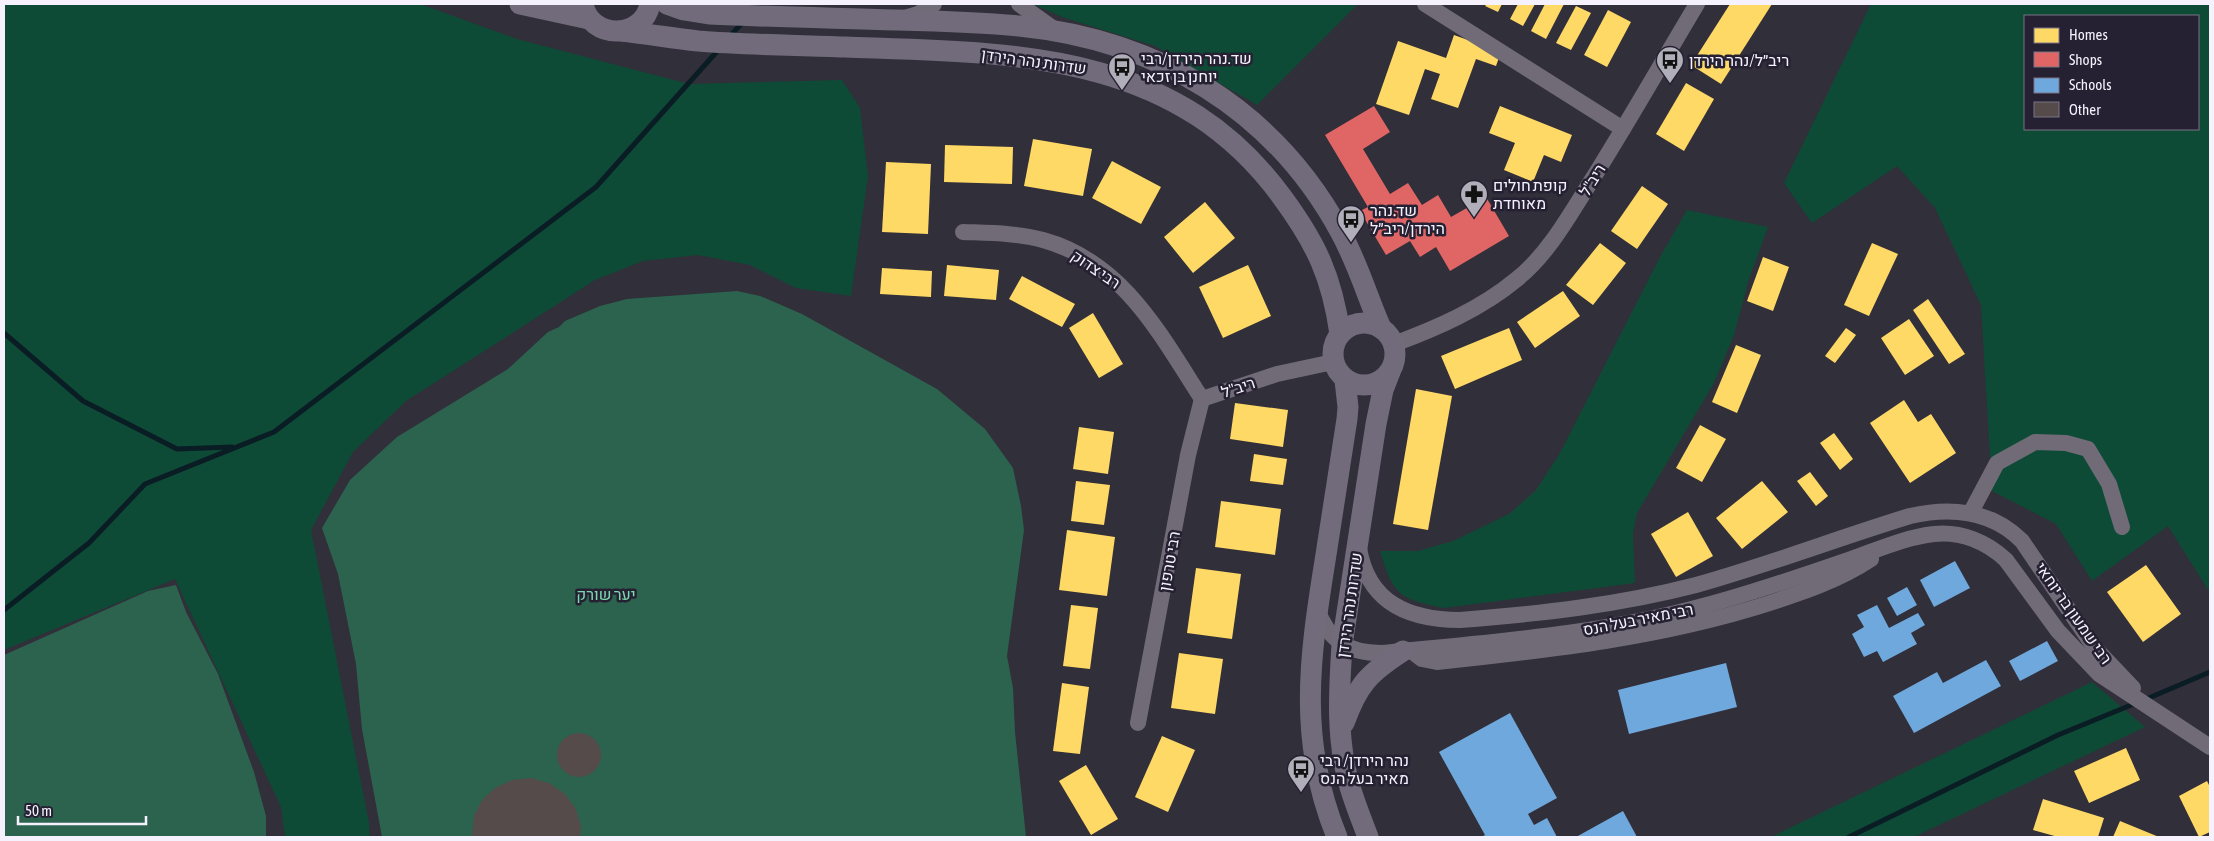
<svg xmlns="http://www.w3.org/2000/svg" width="2214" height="841" font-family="'Asap Condensed',Heebo,sans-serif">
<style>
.green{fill:#0e4b36;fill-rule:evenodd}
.forest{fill:#2c634e}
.homes{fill:#ffd966}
.shops{fill:#e06666}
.schools{fill:#6fa8dc}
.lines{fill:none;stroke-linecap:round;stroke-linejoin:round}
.stream{stroke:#0a1d25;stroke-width:5}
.building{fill:#544b4a}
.minor{stroke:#716b78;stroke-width:16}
.major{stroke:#726b7b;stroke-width:21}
.labels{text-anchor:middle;stroke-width:5;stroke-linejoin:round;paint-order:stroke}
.poi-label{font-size:16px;fill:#f5f2fe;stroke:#252132;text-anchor:start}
.street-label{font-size:16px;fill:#f5f2fe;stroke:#252132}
.park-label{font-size:16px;fill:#7cdab0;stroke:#252132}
</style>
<rect width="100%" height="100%" fill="#312f39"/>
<g class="green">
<polygon points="4,4 420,4 517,39 689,84 842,80 860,108 868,176 851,296 796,288 750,265 698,255 643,261 595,280 406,401 353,452 311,530 369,823 370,837 285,837 281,807 175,579 4,650"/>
<polygon points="1033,4 1358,4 1257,105 1155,46 1062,17"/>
<path d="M 1871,4 L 2210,4 L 2210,593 L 2168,526 L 2092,581 L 2056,524 L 1992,491 L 1981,305 L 1935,208 L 1897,166 L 1812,223 L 1784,183 ZM 2025,16 L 2198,16 L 2198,129 L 2025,129 Z"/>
<path d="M 1687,210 L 1768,227 L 1749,279 L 1734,335 L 1714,383 L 1637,513 L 1633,533 L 1635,583 L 1444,608 C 1399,599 1393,595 1380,551 L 1418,551 L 1453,541 L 1509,514 L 1536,490 L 1560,453 L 1660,257 Z"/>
<polygon points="2092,682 2145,727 1914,837 1771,837"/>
</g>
<g class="forest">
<polygon points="737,291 760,296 802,314 937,389 985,429 1013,468 1021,506 1024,530 1007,656 1013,688 1015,732 1026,837 382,837 362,729 356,664 338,574 322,528 350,480 397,437 508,369 548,332 559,327 565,321 600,306 627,299"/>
<polygon points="176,585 186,612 218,674 254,772 266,816 266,837 4,837 4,655 148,591"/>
</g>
<g class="homes">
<polygon points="1487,4 1502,4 1498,12 1485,6"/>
<polygon points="1518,4 1535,4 1523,26 1510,19"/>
<polygon points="1545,4 1564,4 1546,39 1531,31"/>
<polygon points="1730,4 1772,4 1721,84 1691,65"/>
<polygon points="1576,6 1591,13 1571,50 1556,43"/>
<polygon points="1608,10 1631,22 1607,67 1584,55"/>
<polygon points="1454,35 1501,52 1496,66 1476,59 1458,108 1431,99 1440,74 1425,69 1409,115 1376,104 1398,41 1446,58"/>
<polygon points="1686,83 1714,99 1684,151 1656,134"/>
<polygon points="1500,106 1572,135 1561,162 1544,155 1533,182 1504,170 1515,143 1489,133"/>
<polygon points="1033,139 1092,149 1083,196 1024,186"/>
<polygon points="945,145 1013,147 1012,184 944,182"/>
<polygon points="1112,161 1161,187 1141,224 1092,198"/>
<polygon points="886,162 931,164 928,234 882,232"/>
<polygon points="1642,186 1668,204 1637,249 1611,231"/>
<polygon points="1205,202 1235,238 1193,273 1164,237"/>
<polygon points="1600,243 1626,263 1593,305 1566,285"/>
<polygon points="1872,243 1898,254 1869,316 1844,305"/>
<polygon points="1763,257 1789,267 1773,311 1747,301"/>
<polygon points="947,265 999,270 996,300 944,296"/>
<polygon points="1248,265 1271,316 1223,338 1199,287"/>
<polygon points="882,268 932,271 931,297 880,294"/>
<polygon points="1022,276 1075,304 1062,327 1009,299"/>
<polygon points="1563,291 1580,316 1535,348 1517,322"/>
<polygon points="1928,299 1965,354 1949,364 1913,310"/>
<polygon points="1093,313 1123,364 1099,378 1069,328"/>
<polygon points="1909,319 1934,356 1905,375 1881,338"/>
<polygon points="1509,328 1522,360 1455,389 1441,356"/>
<polygon points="1846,328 1856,335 1835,363 1825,356"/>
<polygon points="1736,345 1761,355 1737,413 1712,402"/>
<polygon points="1416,389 1452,396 1428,530 1393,524"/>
<polygon points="1904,400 1918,422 1931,414 1956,453 1910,483 1870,423"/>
<polygon points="1235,403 1288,410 1283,447 1230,439"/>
<polygon points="1700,425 1726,439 1702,482 1676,468"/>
<polygon points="1079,427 1114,432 1108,474 1073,469"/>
<polygon points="1834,433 1853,459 1840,470 1820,443"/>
<polygon points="1254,454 1287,459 1283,485 1250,481"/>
<polygon points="1810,472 1828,496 1816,506 1797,481"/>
<polygon points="1076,481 1110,485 1104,525 1071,521"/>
<polygon points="1762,481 1788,512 1742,549 1716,518"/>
<polygon points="1221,501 1281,509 1275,555 1215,547"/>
<polygon points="1688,512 1713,556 1676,577 1651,534"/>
<polygon points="1067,530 1115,537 1107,596 1059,590"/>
<polygon points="2146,565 2181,614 2143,642 2107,592"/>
<polygon points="1196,568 1241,574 1232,639 1187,633"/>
<polygon points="1071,605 1098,608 1090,669 1063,666"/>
<polygon points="1179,653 1223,659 1215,714 1171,708"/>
<polygon points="1062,683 1089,687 1080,754 1053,751"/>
<polygon points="1162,736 1195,750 1168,812 1135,797"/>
<polygon points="2126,748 2140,780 2089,803 2074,771"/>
<polygon points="1086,765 1118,819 1091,835 1059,781"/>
<polygon points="2207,781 2210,787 2210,832 2199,837 2179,796"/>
<polygon points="2043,799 2104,818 2098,837 2058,837 2033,830"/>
<polygon points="2120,821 2159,837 2113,837"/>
</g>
<polygon class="shops" points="1374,106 1390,132 1363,149 1390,194 1408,183 1422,205 1438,195 1451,217 1486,197 1509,236 1450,271 1436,247 1420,257 1410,241 1386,255 1360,211 1368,207 1325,135"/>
<g class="schools">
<polygon points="1955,561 1970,588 1934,607 1920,580"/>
<polygon points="1907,587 1917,605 1897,616 1887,598"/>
<polygon points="1877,605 1889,628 1918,613 1925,625 1911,633 1917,644 1883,662 1877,651 1864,657 1852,634 1864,627 1857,615"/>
<polygon points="2047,641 2058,661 2020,681 2009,661"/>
<polygon points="1986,660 2001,686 1914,733 1893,696 1937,672 1943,683"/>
<polygon points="1726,663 1737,707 1629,734 1618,690"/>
<polygon points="1510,713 1557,798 1528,814 1534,825 1547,818 1557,837 1481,837 1485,835 1439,752"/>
<polygon points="1623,811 1637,837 1576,837"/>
</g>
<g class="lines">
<g class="stream">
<polyline points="730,36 743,22"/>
<polyline points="4,333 83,401 177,449 232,447"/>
<polyline points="4,610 89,543 145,484 274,432 596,187 720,48"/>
<polyline points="2144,700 2210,672"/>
<polyline points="1849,837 2058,735 2136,703"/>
</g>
</g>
<g class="building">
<circle cx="579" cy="755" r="22"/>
<polygon points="531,778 549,783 565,794 576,809 581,827 580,837 472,837 474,816 482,800 495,788 512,780"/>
</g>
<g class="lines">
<g class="minor">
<polyline points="1019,4 1054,29"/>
<polyline points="1425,4 1623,129"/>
<polyline points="905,18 918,14 934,4"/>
<path d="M 963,232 C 989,233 1018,233 1043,240 C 1123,262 1160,334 1202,399"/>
<path d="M 1394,344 C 1437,328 1481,309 1517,279 C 1547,255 1568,218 1588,186 C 1626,126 1661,64 1697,4"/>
<polyline points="1202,399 1277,374 1333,362"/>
<polyline points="1971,512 1997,463 2035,442 2066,443 2088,449 2109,484 2122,527"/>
<path d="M 1359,548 C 1368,603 1409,620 1460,620 C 1539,614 1619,605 1696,585 C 1768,565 1838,538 1910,516 C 1950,507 1991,510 2022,541 L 2094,647 L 2133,688"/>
<path d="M 1317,609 C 1329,641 1348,653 1381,653 C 1488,642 1599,635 1703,606 C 1753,593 1802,576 1851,559 C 1877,550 1906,537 1934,534 C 1961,531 1987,542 2006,560 L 2058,631 L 2099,674 L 2210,747"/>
<path d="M 1410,650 L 1422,659 L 1437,662 C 1550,650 1661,638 1770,603 C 1806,591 1839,580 1871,559"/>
<polyline points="1138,723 1188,455 1202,399"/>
</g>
<g class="major">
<polyline points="520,4 589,19"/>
<path d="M 583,4 C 590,40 643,40 650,4"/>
<path d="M 667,4 L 684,10 L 709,14 C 771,17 834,18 896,20 C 937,21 978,22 1019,26 C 1158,40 1274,109 1341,233 C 1358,264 1367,296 1381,328"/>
<path d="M 621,31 C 647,34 672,38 698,41 C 747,45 796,45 845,47 C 1010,53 1174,49 1282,197 C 1316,243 1332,277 1340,334"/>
<circle cx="1364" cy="354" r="31"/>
<path d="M 1344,723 C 1358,684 1369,673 1403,651"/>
<path d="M 1337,837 C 1298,742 1309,660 1325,561 C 1332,514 1340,466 1347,419 L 1348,407 L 1345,380"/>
<path d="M 1368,837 C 1362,821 1355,804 1350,787 C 1336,741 1339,691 1342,645 L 1376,424 L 1383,390 L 1390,372"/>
</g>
</g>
<defs>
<g id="bus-pin" transform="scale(1.4375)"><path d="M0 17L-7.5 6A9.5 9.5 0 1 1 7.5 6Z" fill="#b0aeb9" stroke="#252132"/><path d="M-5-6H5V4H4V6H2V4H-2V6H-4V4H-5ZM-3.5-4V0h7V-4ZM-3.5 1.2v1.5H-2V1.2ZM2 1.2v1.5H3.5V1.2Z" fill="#111"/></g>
<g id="pharmacy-pin" transform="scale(1.4375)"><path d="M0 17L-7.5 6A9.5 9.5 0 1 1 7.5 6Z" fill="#b0aeb9" stroke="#252132"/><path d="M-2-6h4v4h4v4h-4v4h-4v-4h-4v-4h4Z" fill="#111"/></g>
</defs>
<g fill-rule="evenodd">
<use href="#bus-pin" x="1670" y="60"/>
<use href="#bus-pin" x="1122" y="67"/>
<use href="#pharmacy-pin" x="1474" y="194"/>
<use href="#bus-pin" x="1351" y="219"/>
<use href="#bus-pin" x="1301" y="769"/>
</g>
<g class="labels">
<g class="poi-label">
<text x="1141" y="64">שד.נהר הירדן/רבי<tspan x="1141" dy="18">יוחנן בן זכאי</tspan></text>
<text x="1689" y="66">ריב״ל/נהר הירדן</text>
<text x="1493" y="191">קופת חולים<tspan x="1493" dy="18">מאוחדת</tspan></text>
<text x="1370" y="216">שד.נהר<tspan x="1370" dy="18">הירדן/ריב״ל</tspan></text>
<text x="1320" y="766">נהר הירדן/ רבי<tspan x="1320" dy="18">מאיר בעל הנס</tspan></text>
</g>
<g class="street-label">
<text transform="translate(1034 61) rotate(8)" y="6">שדרות נהר הירדן</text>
<text transform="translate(1592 180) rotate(-58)" y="6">ריב"ל</text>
<text transform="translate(1096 269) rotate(34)" y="6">רבי צדוק</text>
<text transform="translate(1238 387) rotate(-18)" y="6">ריב"ל</text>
<text transform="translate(1169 561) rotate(-80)" y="6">רבי טרפון</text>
<text transform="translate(1349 605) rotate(-82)" y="6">שדרות נהר הירדן</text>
<text transform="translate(2074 613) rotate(55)" y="6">רבי שמעון בר יוחאי</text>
<text transform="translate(1638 619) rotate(-11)" y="6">רבי מאיר בעל הנס</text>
</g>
<g class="park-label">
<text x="606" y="600">יער שורק</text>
</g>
</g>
<rect width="2214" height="841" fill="none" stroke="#f5f2fe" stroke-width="10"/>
<rect x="2024" y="15" width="175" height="115" fill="#252132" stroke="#787584"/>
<rect x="2034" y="28" width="25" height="15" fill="#ffd966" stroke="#787584"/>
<text x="2069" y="40" font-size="15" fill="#f5f2fe">Homes</text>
<rect x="2034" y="52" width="25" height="15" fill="#e06666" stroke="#787584"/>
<text x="2069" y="65" font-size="15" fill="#f5f2fe">Shops</text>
<rect x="2034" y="78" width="25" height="15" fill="#6fa8dc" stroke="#787584"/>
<text x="2069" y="90" font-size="15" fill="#f5f2fe">Schools</text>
<rect x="2034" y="102" width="25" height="15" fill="#544b4a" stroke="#787584"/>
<text x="2069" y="115" font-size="15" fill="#f5f2fe">Other</text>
<path d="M18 816v8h128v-8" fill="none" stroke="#f5f2fe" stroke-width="2.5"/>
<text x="25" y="816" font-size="15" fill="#f5f2fe" stroke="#252132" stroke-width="4" paint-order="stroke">50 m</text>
</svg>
